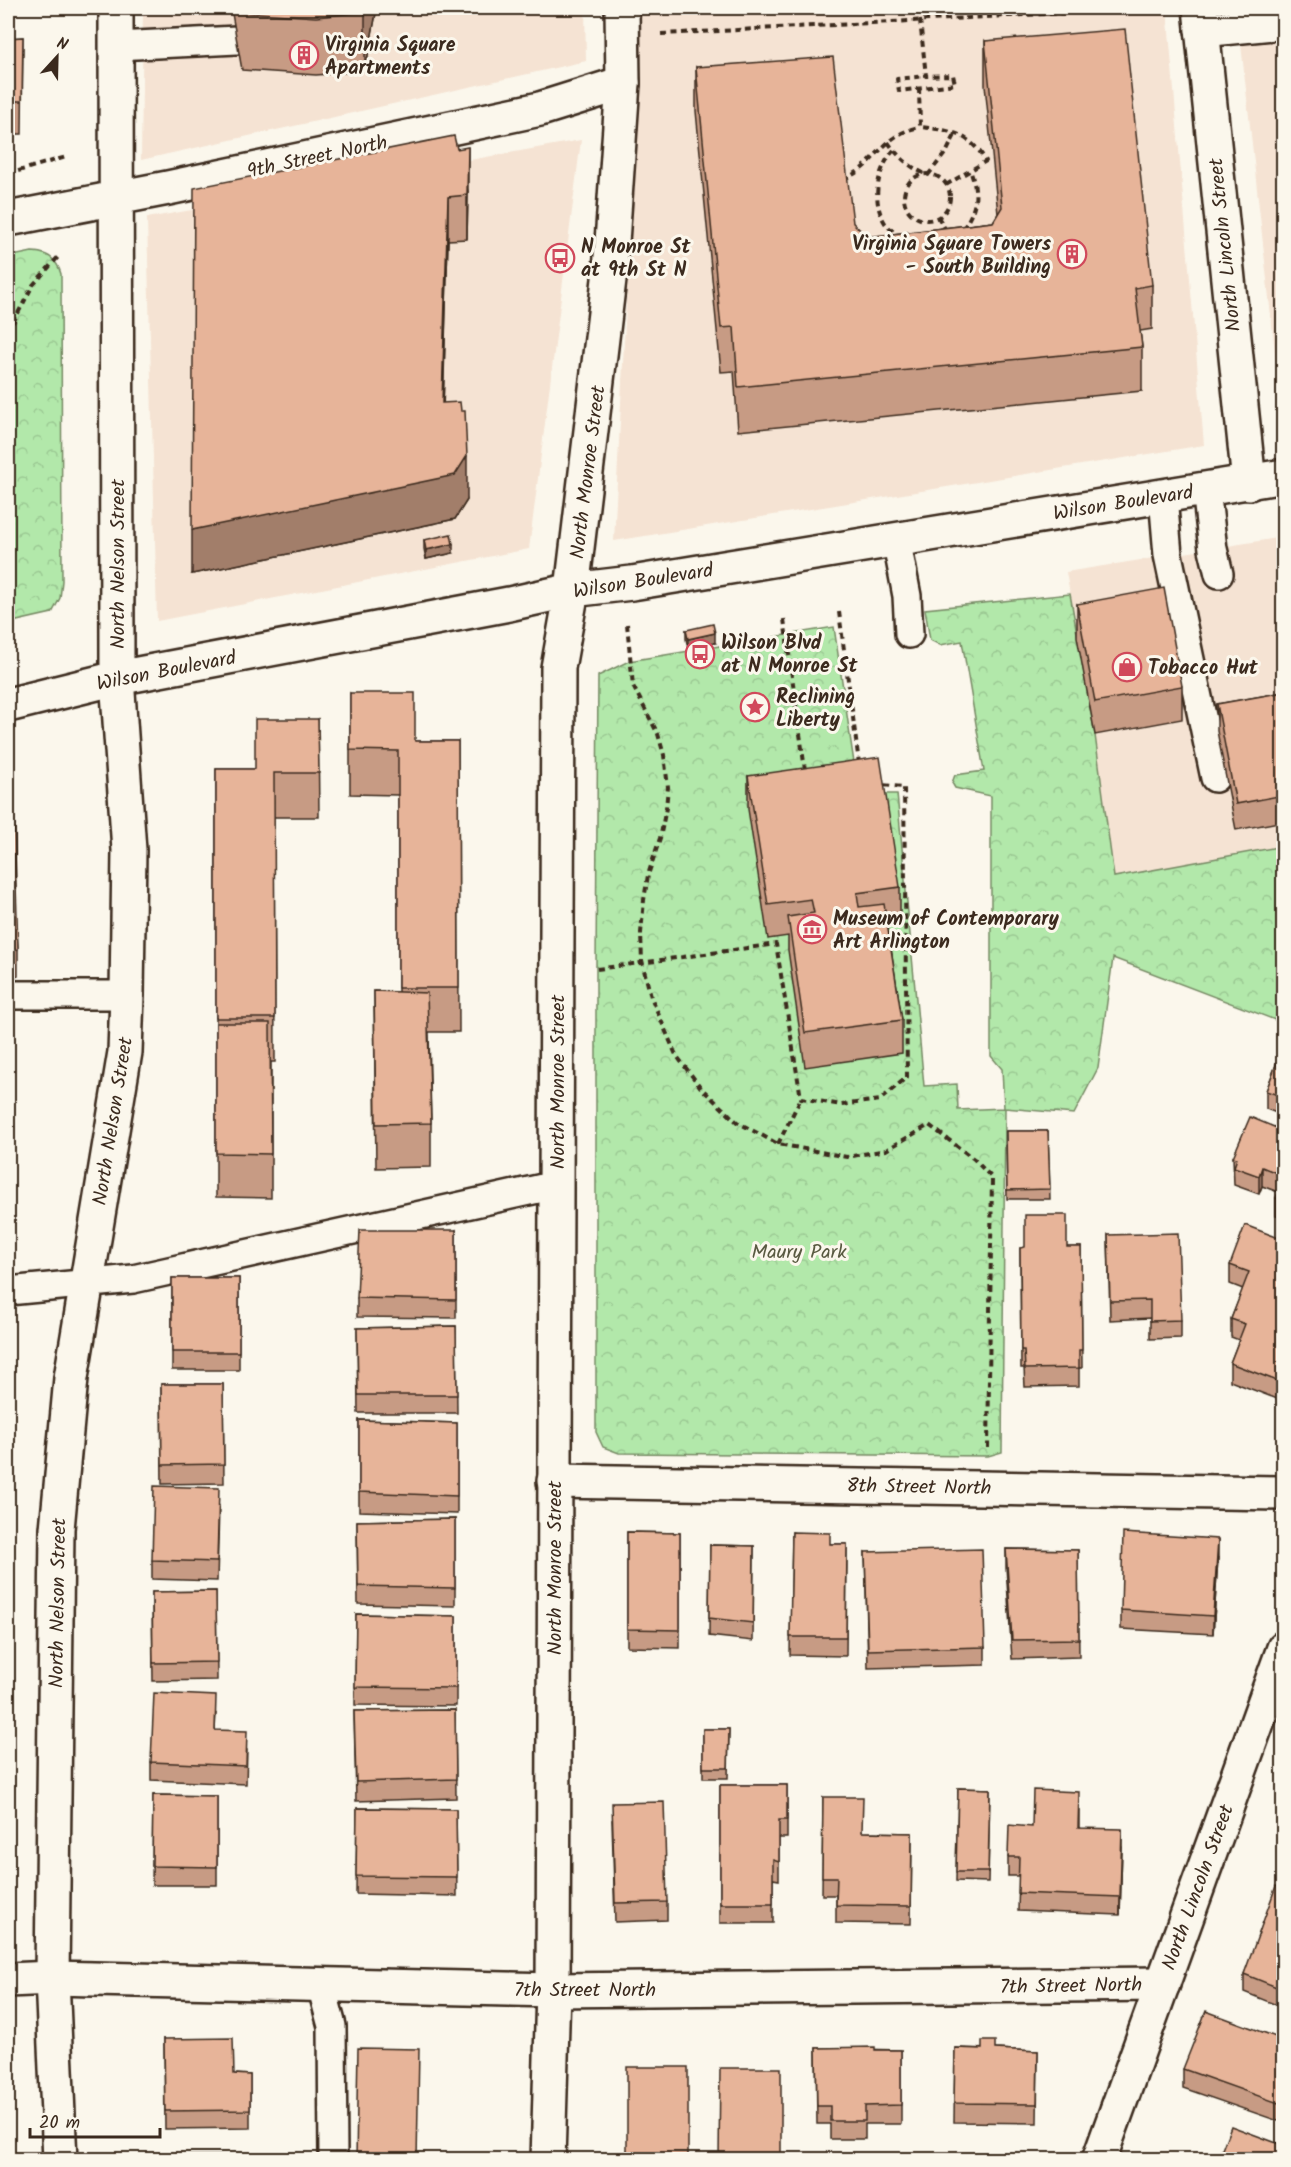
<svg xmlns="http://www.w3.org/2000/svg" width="1291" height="2167" font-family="Kalam,sans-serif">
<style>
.built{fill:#f5e3d3}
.park{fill:url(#park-crowns);stroke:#768964;stroke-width:1.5}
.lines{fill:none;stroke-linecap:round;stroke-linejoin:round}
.lane-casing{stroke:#3b2a1e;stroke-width:32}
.street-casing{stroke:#3b2a1e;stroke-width:38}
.secondary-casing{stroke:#3b2a1e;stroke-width:38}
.path{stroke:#3b2a1e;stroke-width:4;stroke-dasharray:6 4.5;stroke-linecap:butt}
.lane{stroke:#fbf7ec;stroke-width:27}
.street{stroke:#fbf7ec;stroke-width:33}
.secondary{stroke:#fbf7ec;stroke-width:33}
.wall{fill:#c79b84;stroke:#3b2a1e;stroke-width:1.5}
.shaded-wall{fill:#a27e6b;stroke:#3b2a1e;stroke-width:1.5}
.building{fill:#e7b499;stroke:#3b2a1e;stroke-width:1.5}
.labels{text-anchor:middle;stroke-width:6;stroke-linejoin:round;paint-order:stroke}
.poi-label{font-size:20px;font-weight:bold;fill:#3b2a1e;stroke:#fbf7ec;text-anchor:start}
.street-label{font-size:20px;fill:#3b2a1e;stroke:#fbf7ec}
.park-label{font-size:20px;fill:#595a41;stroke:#fbf7ec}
</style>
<defs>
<pattern id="park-crowns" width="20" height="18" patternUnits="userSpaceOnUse" patternTransform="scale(1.5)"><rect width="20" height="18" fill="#b2e8aa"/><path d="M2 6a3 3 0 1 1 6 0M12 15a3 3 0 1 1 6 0" fill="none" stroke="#9ac792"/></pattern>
</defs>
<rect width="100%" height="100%" fill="#fbf7ec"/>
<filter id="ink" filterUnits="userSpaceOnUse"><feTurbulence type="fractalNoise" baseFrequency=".0167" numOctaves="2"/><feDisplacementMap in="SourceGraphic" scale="12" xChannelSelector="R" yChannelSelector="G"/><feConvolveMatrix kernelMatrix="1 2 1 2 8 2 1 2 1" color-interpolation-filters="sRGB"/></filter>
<g filter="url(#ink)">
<g class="built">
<polygon points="143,8 585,8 586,61 141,160"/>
<polygon points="641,8 1167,8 1204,445 614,541"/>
<polygon points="1237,8 1283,8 1283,425"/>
<polygon points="581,140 529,549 157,621 147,218"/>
<polygon points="1283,537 1283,846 1114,878 1095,735 1066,572"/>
</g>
<g class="park">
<path d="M 32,252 C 47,252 57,260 61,274 L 62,581 L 60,598 L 52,613 L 8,623 L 8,257 Z"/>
<polygon points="1070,594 1095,735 1114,877 1283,846 1283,1023 1113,958 1098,1068 1074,1114 1005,1108 1002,1452 988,1456 619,1453 603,1447 596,1432 596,969 598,676 629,661 834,627 858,790 883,794 897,794 924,1086 957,1084 958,1110 1004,1108 1002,1069 991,1056 991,796 955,788 952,783 955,775 984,771 962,641 940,645 930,640 925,609"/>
</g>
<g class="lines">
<g class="lane-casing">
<g id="lane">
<polyline points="116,46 237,40"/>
<polyline points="1206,489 1213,549 1219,574"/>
<polyline points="1163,496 1168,555 1215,778"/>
<polyline points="896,538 907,596 909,634"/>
<polyline points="8,995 127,995"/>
<polyline points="8,1291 133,1279 556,1185"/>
<polyline points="321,1985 332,2026 333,2160"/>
</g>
</g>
<g class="street-casing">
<g id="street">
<polyline points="1200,8 1249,483"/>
<polyline points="1202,30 1284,22"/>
<polyline points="8,219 168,188 540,109 623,83"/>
<polyline points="554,1481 1284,1493"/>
<polyline points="8,1980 52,1978 553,1990 1163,1984"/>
<polyline points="60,2160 52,1978 57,1529 71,1378 125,1052 127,995 129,850 117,678 116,8"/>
<polyline points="548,2160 553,1990 558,668 572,590 610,271 623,83 622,8"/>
<polyline points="1099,2160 1284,1648"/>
</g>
</g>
<g class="secondary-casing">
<polyline id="secondary" points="8,705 117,678 509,604 572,590 632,583 1284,476"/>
</g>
<g class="path">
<polyline points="920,20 926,76 953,75 955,84 899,91 897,79 926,76"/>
<polyline points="661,34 1160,8"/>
<path d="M 919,88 L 920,127 C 951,130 969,133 986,161 L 946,185"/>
<path d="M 888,142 C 898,157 912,169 928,175 L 947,151 L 956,133"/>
<path d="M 894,150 C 877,169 871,201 885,223 C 889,228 894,232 899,237"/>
<polyline points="8,174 66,157"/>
<circle cx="927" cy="197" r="23"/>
<path d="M 843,179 C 876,168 880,134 920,127"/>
<polyline points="938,217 947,232"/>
<path d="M 963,229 C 977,207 979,195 970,170"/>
<polyline points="8,332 33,285 60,255"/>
<polyline points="839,612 859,763"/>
<polyline points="784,619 805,770"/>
<polyline points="627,624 633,686 658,734 664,755 668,787 666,808 660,838 648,875 644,900 641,933 642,962 651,997 676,1055 702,1089 737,1122 778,1144 847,1157 886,1150 929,1125 974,1159 992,1178 988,1448"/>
<polyline points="597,969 776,944 801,1098 841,1105 880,1100 907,1077 904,787 882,785"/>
<polyline points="778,1144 801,1098"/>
</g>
<use href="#lane" class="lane"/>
<use href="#street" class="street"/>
<use href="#secondary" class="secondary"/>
</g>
<g class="wall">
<polygon points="231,8 377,8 365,71 316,75 242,70"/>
<polygon points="23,37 22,134 8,134 8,38"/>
<polygon points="1284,37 1284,127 1279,88 1279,44"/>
<polygon points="985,41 1152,285 1152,329 1140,331 1142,347 1142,391 738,431 734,371 721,372 696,111 696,67 867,237 993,222 998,214 985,85"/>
<polygon points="457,149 468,191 467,239 448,240 443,403 467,500 455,519 192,574"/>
<polygon points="424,540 453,553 426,559 424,549"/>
<polygon points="1077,604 1182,686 1182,719 1095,735 1077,637"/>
<polygon points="686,630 715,643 688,648 686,639"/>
<polygon points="1284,692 1284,821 1236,830 1217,731 1217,704"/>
<polygon points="350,693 415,741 458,741 459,1032 429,1032 431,1123 431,1167 376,1168 374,991 398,992 398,795 350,794"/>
<polygon points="318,719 319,817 274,817 275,1062 271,1062 271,1198 216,1197 216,769 255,769"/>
<polygon points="748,776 900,887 900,920 887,922 902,1020 902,1053 805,1067 788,950 788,936 768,939 748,809"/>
<polygon points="8,787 18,949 18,976 8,976"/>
<polygon points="1284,1044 1284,1116 1266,1109 1266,1091"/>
<polygon points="1006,1131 1048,1131 1050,1199 1007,1199"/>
<polygon points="1284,1131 1284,1219 1276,1216 1276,1198 1278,1192 1262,1186 1259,1194 1234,1185 1233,1157"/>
<polygon points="456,1230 456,1318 357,1317 357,1298"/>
<polygon points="1108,1235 1181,1320 1181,1338 1150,1339 1150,1318 1110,1320"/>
<polygon points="1284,1240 1284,1392 1280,1400 1230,1381 1230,1363 1239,1340 1231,1337 1231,1319 1243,1289 1230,1284 1230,1265"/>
<polygon points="1081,1247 1082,1368 1079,1368 1079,1386 1025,1387 1024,1368 1021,1368 1020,1248"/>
<rect x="172" y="1278" width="67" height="92"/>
<polygon points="456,1326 457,1413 358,1413 357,1328"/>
<polygon points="161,1384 223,1384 224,1483 162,1484"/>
<polygon points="359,1420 457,1423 457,1514 359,1511"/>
<polygon points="219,1506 217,1581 152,1579 152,1560"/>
<polygon points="455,1519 455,1606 358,1604 357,1521"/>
<polygon points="627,1532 680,1533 680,1648 627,1647"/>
<polygon points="792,1532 830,1544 847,1544 846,1656 790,1655"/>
<polygon points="710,1545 754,1546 753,1641 709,1636"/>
<polygon points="1006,1549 1078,1550 1079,1657 1012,1659 1006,1567"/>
<polygon points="865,1552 985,1647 985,1665 868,1668"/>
<polygon points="1218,1558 1213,1634 1121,1629 1121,1610"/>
<polygon points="216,1591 217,1680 153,1681 152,1592"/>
<polygon points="356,1614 456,1616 456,1706 355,1705"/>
<polygon points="455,1710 456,1798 356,1801 354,1711"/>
<polygon points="216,1714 215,1730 247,1750 246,1784 151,1780 151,1762"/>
<polygon points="703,1729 729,1729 728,1778 703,1778"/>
<polygon points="720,1785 787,1785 787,1838 779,1838 779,1880 773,1879 773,1923 720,1923"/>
<polygon points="958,1788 990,1789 988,1882 956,1881"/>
<polygon points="153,1795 217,1796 217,1885 152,1885"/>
<polygon points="823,1797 863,1832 912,1833 911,1924 836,1923 836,1895 822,1895"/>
<polygon points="357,1808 456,1809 457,1896 356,1894"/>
<polygon points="1079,1810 1079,1828 1122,1847 1120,1915 1018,1911 1019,1876 1008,1876 1008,1857 1032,1827"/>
<polygon points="612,1821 667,1902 667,1920 615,1922"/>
<polygon points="1284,1889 1284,2008 1244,1992 1244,1974"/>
<polygon points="164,2039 234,2074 250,2075 250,2128 165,2129"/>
<polygon points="1284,2040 1284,2123 1183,2088 1183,2069"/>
<polygon points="816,2048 901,2050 901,2124 865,2124 865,2139 830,2139 830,2124 817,2124"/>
<polygon points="955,2048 995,2049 1038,2051 1037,2123 954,2122"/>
</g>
<g class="shaded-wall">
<polygon points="366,8 377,8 365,71 365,12"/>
<polygon points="468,147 468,191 467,239 467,195"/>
<polygon points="448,197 448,240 442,447 442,403"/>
<polygon points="467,456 467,500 455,519 192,574 192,530"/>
<polygon points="453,544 453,553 426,559 426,550"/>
<polygon points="715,633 715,643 688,648 688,639"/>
<polygon points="1262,1167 1262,1186 1259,1194 1259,1176"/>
<polygon points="1284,1373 1284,1392 1280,1400 1280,1382"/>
<polygon points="1218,1539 1218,1558 1213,1634 1213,1616"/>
<polygon points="1122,1829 1122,1847 1120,1915 1120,1897"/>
<polygon points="1282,2145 1282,2160 1277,2160"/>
</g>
<g class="building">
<polygon points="242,8 366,8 365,12 316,17 242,12"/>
<polygon points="1125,29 1152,285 1135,288 1142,347 738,387 734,327 721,328 696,67 833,57 853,223 867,237 993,222 1002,207 985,41"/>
<polygon points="23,37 22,101 8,101 8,38"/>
<polygon points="1284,37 1284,84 1279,44"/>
<polygon points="454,136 457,149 468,147 467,195 448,197 442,403 460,402 461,411 465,411 467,456 455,475 192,530 194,188"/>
<polygon points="451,534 453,544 426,550 424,540"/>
<polygon points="1164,588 1182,686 1095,702 1077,604"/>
<polygon points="713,624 715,633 688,639 686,630"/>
<polygon points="1284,692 1284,795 1236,804 1217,704"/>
<polygon points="350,693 415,693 415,741 458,741 459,988 398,988 398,751 350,750"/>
<polygon points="255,719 318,719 319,773 274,773 275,1018 216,1018 216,769 255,769"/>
<polygon points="880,757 900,887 857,893 859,907 884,904 902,1020 805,1033 788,917 814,913 811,899 768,905 748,776"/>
<polygon points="8,787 13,787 18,949 8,950"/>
<polygon points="374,991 427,993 431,1123 376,1124"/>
<polygon points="216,1023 270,1023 271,1154 216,1153"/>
<polygon points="1284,1044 1284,1097 1266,1091"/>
<polygon points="1250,1117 1284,1131 1284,1176 1262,1167 1259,1176 1234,1167 1237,1158 1233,1157"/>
<polygon points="1006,1131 1048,1131 1050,1189 1007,1190"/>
<polygon points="1284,1179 1284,1201 1276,1198"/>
<polygon points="1025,1215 1067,1215 1067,1247 1081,1247 1082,1350 1079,1350 1079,1368 1025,1369 1024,1350 1021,1350 1020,1248 1025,1247"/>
<polygon points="1245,1225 1284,1240 1284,1373 1280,1382 1230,1363 1245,1324 1231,1319 1249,1272 1230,1265"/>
<polygon points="360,1230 456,1230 456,1300 357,1298"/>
<polygon points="1178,1233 1181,1320 1150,1321 1150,1300 1110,1301 1108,1235"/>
<rect x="172" y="1278" width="67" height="74"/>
<polygon points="456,1326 457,1395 358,1395 357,1328"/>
<polygon points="161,1384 223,1384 224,1464 162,1465"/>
<polygon points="359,1420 457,1423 457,1496 359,1492"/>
<polygon points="154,1486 219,1488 217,1562 152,1560"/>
<polygon points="455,1519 455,1588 358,1586 357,1521"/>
<polygon points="627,1532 680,1533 680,1630 627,1629"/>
<polygon points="792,1532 830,1533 830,1544 847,1544 846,1637 790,1637"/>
<polygon points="1123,1533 1218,1539 1213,1616 1121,1610"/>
<polygon points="710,1545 754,1546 753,1623 709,1618"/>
<polygon points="982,1549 985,1647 868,1650 865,1552"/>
<polygon points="1006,1549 1078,1550 1079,1639 1012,1640"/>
<polygon points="216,1591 217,1662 153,1663 152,1592"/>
<polygon points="356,1614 456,1616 456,1688 355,1687"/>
<polygon points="154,1693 216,1696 215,1730 247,1731 246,1766 151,1762"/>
<polygon points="455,1710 456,1779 356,1782 354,1711"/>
<polygon points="703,1729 729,1729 728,1768 703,1768"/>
<polygon points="720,1785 787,1785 787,1820 779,1820 779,1862 773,1860 773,1904 720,1904"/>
<polygon points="958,1788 990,1789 988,1872 956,1872"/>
<polygon points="1033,1790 1079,1792 1078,1828 1122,1829 1120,1897 1018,1893 1019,1857 1008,1857 1009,1825 1032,1827"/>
<polygon points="153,1795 217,1796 217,1867 152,1866"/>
<polygon points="823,1797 863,1797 862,1832 912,1833 911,1906 836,1905 837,1877 822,1877"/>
<polygon points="664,1802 667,1902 615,1903 612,1803"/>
<polygon points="357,1808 456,1809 457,1877 356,1876"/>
<polygon points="1276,1886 1284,1889 1284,1990 1244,1974"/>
<polygon points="1206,2011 1284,2040 1284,2105 1183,2069"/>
<polygon points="233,2038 234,2074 250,2075 250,2110 165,2111 164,2039"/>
<polygon points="982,2041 995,2041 995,2049 1038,2051 1037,2104 954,2103 955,2048 982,2049"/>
<polygon points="875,2047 875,2050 901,2050 901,2105 865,2106 865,2121 830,2121 830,2106 817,2106 816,2048"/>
<polygon points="358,2048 419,2049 417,2160 356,2160"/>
<rect x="627" y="2067" width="61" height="93"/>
<polygon points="720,2068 781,2068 781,2160 719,2160"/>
<polygon points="1231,2126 1282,2145 1277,2160 1218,2160"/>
<rect x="166" y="2156" width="85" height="4"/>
<polygon points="896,2157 916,2160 896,2160"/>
</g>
</g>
<defs>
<g id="building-ring" transform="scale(1.5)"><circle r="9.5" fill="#fbf7ec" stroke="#d1495b" stroke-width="1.5"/><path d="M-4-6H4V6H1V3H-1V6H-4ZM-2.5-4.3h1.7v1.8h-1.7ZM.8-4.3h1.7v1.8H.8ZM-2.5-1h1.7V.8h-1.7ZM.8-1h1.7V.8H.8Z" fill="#d1495b"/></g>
<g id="bus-ring" transform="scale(1.5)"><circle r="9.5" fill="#fbf7ec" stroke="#d1495b" stroke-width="1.5"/><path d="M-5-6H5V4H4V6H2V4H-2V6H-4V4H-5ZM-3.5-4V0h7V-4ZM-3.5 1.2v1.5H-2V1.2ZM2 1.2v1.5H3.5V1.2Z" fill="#d1495b"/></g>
<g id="shop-ring" transform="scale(1.5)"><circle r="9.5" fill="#fbf7ec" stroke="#d1495b" stroke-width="1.5"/><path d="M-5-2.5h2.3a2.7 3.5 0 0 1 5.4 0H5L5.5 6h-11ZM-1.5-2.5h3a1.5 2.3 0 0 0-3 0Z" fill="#d1495b"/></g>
<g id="sight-ring" transform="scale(1.5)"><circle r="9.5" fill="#fbf7ec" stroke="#d1495b" stroke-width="1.5"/><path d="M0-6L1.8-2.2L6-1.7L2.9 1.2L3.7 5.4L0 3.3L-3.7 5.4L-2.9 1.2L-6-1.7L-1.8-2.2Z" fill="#d1495b"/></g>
<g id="museum-ring" transform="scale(1.5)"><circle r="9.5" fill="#fbf7ec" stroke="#d1495b" stroke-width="1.5"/><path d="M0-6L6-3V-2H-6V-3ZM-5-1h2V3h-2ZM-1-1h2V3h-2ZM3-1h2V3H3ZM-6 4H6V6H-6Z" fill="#d1495b"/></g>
</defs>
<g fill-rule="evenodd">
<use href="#building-ring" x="304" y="55"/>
<use href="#building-ring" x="1072" y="254"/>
<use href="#bus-ring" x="560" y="258"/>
<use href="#bus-ring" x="700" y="654"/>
<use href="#shop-ring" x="1127" y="667"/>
<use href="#sight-ring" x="755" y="707"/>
<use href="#museum-ring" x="812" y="929"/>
</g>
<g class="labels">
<g class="poi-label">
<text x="325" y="51">Virginia Square<tspan x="325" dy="23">Apartments</tspan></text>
<text x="1051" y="250" text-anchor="end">Virginia Square Towers<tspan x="1051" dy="23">- South Building</tspan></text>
<text x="581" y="253">N Monroe St<tspan x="581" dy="23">at 9th St N</tspan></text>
<text x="721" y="649">Wilson Blvd<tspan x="721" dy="23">at N Monroe St</tspan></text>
<text x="1148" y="674">Tobacco Hut</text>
<text x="776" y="703">Reclining<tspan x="776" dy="23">Liberty</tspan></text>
<text x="833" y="925">Museum of Contemporary<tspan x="833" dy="23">Art Arlington</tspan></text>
</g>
<g class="street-label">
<text transform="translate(317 156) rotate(-12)" y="7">9th Street North</text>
<text transform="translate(1224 245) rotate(-96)" y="7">North Lincoln Street</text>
<text transform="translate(587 472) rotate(-83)" y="7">North Monroe Street</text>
<text transform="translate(1123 502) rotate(-9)" y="7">Wilson Boulevard</text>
<text transform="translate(117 564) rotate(-90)" y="7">North Nelson Street</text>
<text transform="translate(643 580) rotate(-9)" y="7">Wilson Boulevard</text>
<text transform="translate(166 670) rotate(-11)" y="7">Wilson Boulevard</text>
<text transform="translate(557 1082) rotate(-90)" y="7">North Monroe Street</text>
<text transform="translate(112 1121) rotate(-81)" y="7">North Nelson Street</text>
<text transform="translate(919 1486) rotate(1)" y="7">8th Street North</text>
<text transform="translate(554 1568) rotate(-90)" y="7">North Monroe Street</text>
<text transform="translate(57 1603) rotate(-89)" y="7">North Nelson Street</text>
<text transform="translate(1197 1887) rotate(-70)" y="7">North Lincoln Street</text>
<text transform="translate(1071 1985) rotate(-1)" y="7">7th Street North</text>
<text x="585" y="1996">7th Street North</text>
</g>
<g class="park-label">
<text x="799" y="1258">Maury Park</text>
</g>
</g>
<rect width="1291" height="2167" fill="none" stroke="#fbf7ec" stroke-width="30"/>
<rect x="15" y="15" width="1261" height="2137" fill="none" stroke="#3b2a1e" stroke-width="2" filter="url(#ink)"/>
<g transform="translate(57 57) rotate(22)" stroke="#fbf7ec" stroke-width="4.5" paint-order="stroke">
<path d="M0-4.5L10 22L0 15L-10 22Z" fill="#3b2a1e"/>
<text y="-9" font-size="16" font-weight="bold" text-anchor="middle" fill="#3b2a1e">N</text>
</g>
<path d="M30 2128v9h130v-9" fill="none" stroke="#3b2a1e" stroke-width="3"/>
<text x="39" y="2128" font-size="18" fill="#3b2a1e" stroke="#fbf7ec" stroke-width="4.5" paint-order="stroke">20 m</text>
</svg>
